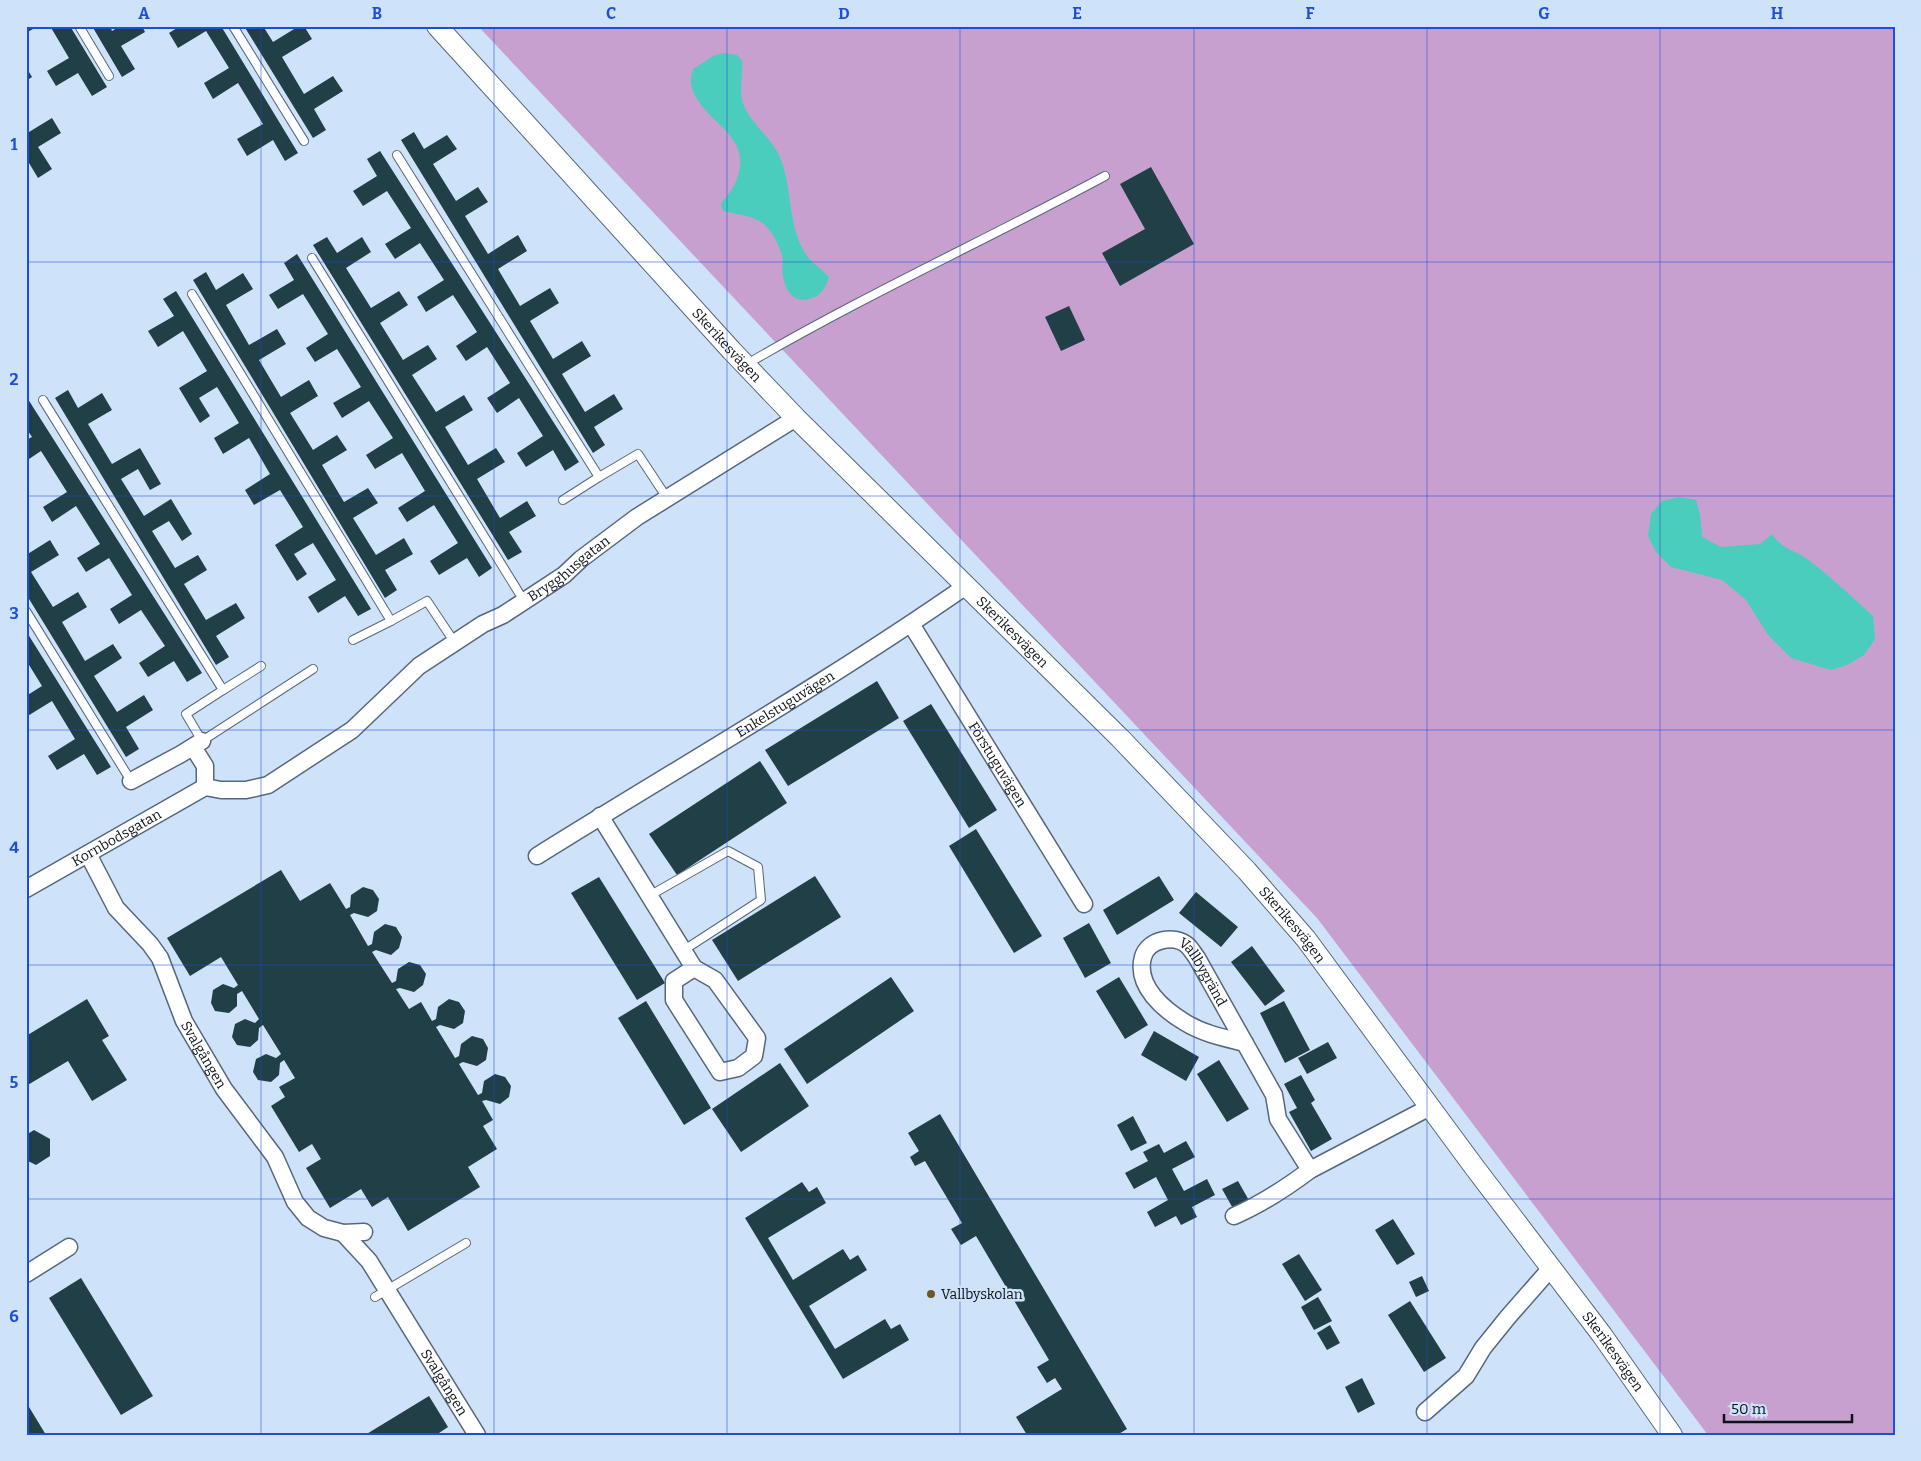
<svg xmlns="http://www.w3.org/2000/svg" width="1921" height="1461" font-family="Bitter,serif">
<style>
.green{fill:#c7a0d0}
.water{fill:#4bcdbb}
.building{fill:#213f46}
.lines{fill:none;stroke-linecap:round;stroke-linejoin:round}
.service-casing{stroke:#56687b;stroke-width:10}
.minor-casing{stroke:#56687b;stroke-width:19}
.tertiary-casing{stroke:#56687b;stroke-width:22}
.service{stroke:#fff;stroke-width:8}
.minor{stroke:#fff;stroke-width:16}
.tertiary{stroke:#fff;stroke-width:20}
.grid{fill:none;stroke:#1d4ed8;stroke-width:1;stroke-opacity:0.55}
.poi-dot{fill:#715628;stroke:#cee2f9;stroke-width:2}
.labels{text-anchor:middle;stroke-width:5;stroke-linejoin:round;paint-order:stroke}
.street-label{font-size:14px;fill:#0b1219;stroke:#cee2f9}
.poi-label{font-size:14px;fill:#0b1219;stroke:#cee2f9;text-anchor:start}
.neatline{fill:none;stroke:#1d4ed8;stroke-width:2}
.grid-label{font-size:16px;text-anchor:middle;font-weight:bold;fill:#1d4ed8}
</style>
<rect width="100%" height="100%" fill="#cee2f9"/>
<polygon class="green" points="478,26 1895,26 1895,1435 1708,1435 1317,918"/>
<g class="water">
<path d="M 725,53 L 737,55 L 742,61 C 743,75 738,93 744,106 C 753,126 774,140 781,160 C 793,191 787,227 807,256 C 813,264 822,269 829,277 C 826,287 821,296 810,299 C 794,303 785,291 783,276 C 781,269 784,263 782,256 C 779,245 774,235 766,226 C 755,215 737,215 723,211 L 721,204 C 726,197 733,189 736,181 C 756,133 700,123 691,85 C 690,80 692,74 693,69 L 715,55 Z"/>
<path d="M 1679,497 L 1696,500 L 1700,514 L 1702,537 L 1721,547 L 1760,544 L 1772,534 C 1782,550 1796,550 1810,561 C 1832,578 1852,597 1873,616 L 1875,639 L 1864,655 L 1847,665 L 1831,670 L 1791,658 L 1768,635 L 1746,600 L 1722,580 L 1671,567 L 1656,552 L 1648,536 L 1651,514 L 1662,501 Z"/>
</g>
<g class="building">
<polygon points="26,26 38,26 26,33"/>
<polygon points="50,26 70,26 107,87 92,96 78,73 56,86 47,71 69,58"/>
<polygon points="92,26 110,26 112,31 120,26 142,26 145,32 121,46 135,69 122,77"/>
<polygon points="180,26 221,26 298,153 285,161 273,140 247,156 237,139 263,124 238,83 213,99 204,83 229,68 206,31 178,48 169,33"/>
<polygon points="244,26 263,26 273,42 299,26 304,26 312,39 282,57 304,94 333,76 343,91 314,109 326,130 313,138"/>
<polygon points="26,67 32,77 26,81"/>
<polygon points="52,118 61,133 38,147 52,169 38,178 26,158 26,127 29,132"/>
<polygon points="414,132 424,149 447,135 457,149 433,164 456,201 478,187 488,202 465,216 488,254 518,235 527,251 498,269 520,306 550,288 559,303 530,321 553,359 582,341 591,356 562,374 585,412 614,394 623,409 594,427 605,445 593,453 401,140"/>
<polygon points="380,151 579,462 565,471 553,450 526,467 517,453 543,436 519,398 497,413 487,398 510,383 487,347 466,361 456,346 477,332 453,295 426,312 417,297 444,280 420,243 395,259 385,244 411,228 387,191 363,206 353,191 377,176 367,159"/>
<polygon points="1151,167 1194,244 1120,286 1102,253 1145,229 1120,184"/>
<polygon points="327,237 337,253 362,237 371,252 346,268 371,308 399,291 408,305 380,323 403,360 428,345 437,359 412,375 436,412 464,395 473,410 445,427 468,465 496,448 505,462 477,479 500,518 527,501 536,516 509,532 522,552 508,560 313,245"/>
<polygon points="297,254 492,568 479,577 467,558 439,575 430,561 458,543 434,505 407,522 398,508 425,491 402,453 375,469 366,455 393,438 369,401 342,418 333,403 361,387 337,349 315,362 306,348 328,334 303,294 278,309 269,295 294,280 284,263"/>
<polygon points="206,272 216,290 243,273 253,289 226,305 249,345 277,329 286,344 259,360 281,397 309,380 318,396 290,413 313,450 337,435 347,450 322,465 344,502 368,488 378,503 353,518 376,555 404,538 413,554 385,570 397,590 385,598 193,280"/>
<polygon points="176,291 371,609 358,616 345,596 318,613 308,597 336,580 313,543 294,554 307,574 297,581 275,545 303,527 280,490 254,505 245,490 270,474 249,438 223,454 214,438 239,423 217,387 199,398 210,416 200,423 179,388 207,371 183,331 158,347 148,331 174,316 163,299"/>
<polygon points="1069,306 1085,340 1061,351 1045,317"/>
<polygon points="68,390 78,408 102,393 112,410 88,424 112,464 140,448 161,484 150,490 138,469 121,479 144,516 171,499 192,534 182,541 169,521 152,531 175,568 198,555 207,570 184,584 206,620 236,603 245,618 216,636 229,657 216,665 55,398"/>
<polygon points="26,396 202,673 187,682 174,661 148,677 139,663 165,646 141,610 119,624 110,609 132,595 109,558 86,572 77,558 100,544 76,506 52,522 43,507 67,492 41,451 26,461 26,440 32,437 26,428"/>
<polygon points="50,540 59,555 31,572 53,607 78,592 87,607 62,622 85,661 113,644 122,658 94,676 117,712 144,695 153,710 126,727 139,749 126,757 26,594 26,555"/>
<polygon points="26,631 111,767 97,775 84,754 57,770 48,756 75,739 52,701 26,717 26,696 42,686 26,660"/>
<polygon points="877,681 899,718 788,786 765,750"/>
<polygon points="931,704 997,810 969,828 903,721"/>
<polygon points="760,761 787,803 677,875 649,834"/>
<polygon points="976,829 1042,936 1014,953 949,846"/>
<polygon points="281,870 300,901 330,883 346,909 350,907 351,895 363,887 373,890 379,899 377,911 368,917 354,913 350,915 368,946 372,944 374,932 385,924 396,927 402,937 399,948 391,955 376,950 372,952 392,983 396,981 398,969 409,962 420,965 426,974 423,985 414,992 400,988 396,989 409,1009 421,1002 432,1021 436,1019 438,1007 449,999 459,1002 465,1011 463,1023 454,1029 440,1025 436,1027 455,1058 459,1056 461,1044 472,1036 483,1039 488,1048 486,1060 477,1066 463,1062 459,1064 478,1095 482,1093 484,1081 495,1074 505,1077 511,1086 509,1097 500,1104 486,1100 482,1101 493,1120 483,1126 497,1149 468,1167 480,1187 408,1231 388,1197 372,1207 361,1189 330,1208 306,1168 321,1159 312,1144 299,1152 271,1106 285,1097 279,1087 295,1078 284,1060 280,1063 279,1075 271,1082 258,1080 253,1072 256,1059 266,1054 276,1058 281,1054 263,1025 259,1028 258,1040 250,1047 237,1045 232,1037 235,1024 245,1019 255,1023 259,1019 242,991 237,994 237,1006 229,1013 215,1011 211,1003 213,990 223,984 234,988 238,985 221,957 190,976 167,938"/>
<polygon points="815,876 841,917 738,981 712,940"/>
<polygon points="1159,876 1174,900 1117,935 1103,910"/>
<polygon points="599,877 665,983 637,1000 571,893"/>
<polygon points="1196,892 1238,927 1221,947 1179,913"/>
<polygon points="1089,923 1111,963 1085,978 1063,938"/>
<polygon points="1252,946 1285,991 1265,1006 1231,962"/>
<polygon points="891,977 914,1011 807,1084 784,1049"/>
<polygon points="1119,977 1148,1025 1125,1039 1096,991"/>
<polygon points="87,999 109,1036 102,1040 127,1080 92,1101 68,1061 26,1086 26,1036"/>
<polygon points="646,1001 711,1108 684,1125 618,1018"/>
<polygon points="1284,1001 1310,1050 1285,1063 1260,1013"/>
<polygon points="1154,1031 1199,1057 1186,1081 1141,1055"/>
<polygon points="1328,1042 1337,1058 1307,1074 1298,1058"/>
<polygon points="1219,1060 1249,1109 1227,1122 1197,1074"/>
<polygon points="780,1063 809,1106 741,1152 712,1109"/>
<polygon points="1301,1075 1315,1100 1311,1103 1332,1139 1311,1151 1289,1112 1297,1108 1284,1084"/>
<polygon points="940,1114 1127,1429 1117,1435 1027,1435 1016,1417 1062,1389 1055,1378 1047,1383 1037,1367 1049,1360 976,1236 961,1245 951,1229 962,1223 925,1161 915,1166 910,1157 919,1151 908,1133"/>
<polygon points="1133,1116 1147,1143 1131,1151 1117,1125"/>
<polygon points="34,1130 50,1139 50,1156 36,1165 26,1160 26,1135"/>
<polygon points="1186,1141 1195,1157 1172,1169 1184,1191 1207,1179 1215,1195 1192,1207 1197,1217 1181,1225 1176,1216 1155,1227 1147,1212 1168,1200 1156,1177 1134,1189 1125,1173 1148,1161 1143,1152 1159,1144 1164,1153"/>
<polygon points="1238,1181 1251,1204 1235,1212 1222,1189"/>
<polygon points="802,1182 809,1192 817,1187 826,1203 768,1238 793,1280 843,1249 850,1260 858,1255 867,1270 809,1306 835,1349 885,1319 891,1329 900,1324 909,1340 843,1379 745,1218"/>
<polygon points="1393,1219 1415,1254 1397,1265 1375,1230"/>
<polygon points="1299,1254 1322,1290 1305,1301 1282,1264"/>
<polygon points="1422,1276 1429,1291 1416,1297 1409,1282"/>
<polygon points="81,1278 153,1396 121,1415 49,1298"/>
<polygon points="1318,1297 1332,1321 1314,1330 1301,1307"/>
<polygon points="1410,1301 1446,1358 1424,1372 1388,1315"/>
<polygon points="1330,1325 1340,1343 1327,1350 1317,1333"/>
<polygon points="1362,1378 1375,1404 1358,1413 1345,1387"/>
<polygon points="429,1396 448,1427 436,1435 365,1435"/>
<polygon points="26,1402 46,1435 26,1435"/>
</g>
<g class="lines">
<g class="service-casing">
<g id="service">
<polyline points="79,26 109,76"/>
<polyline points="233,26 304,141"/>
<polyline points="397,155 599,477 638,454 667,498"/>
<polyline points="312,258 524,601"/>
<polyline points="192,294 391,621 427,601 455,643"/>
<path d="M 747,364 C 863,296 986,240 1105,176"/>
<polyline points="43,400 223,690 186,714 202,741 313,669"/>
<polyline points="563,500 599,477"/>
<polyline points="26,611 131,781"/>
<polyline points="353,640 391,621"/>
<polyline points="223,690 261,666"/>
<polyline points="649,896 728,851 758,867 761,900 684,950"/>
<polyline points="375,1297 466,1243"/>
</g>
</g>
<g class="minor-casing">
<g id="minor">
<path id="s1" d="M 911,624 L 1084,904"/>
<polyline points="193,747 205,766 205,787"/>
<polyline points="131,781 181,754 202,741"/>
<polyline points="600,816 694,968 715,980 757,1038 754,1056 738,1068 720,1072 674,1000 674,981 694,968"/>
<path id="s2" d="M 88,854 L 116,908 L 150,944 L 160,958 L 184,1021 L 224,1089 L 275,1157 L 295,1202 L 308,1218 L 324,1228 L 343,1233 L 364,1232"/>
<path id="s3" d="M 537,856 C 681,766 828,682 966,586"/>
<path id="s4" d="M 26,889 L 205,787 L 221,790 L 246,790 L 268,785 L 352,730 L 419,666 L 483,624 L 503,615 L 564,575 L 581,559 L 637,517 L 796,418"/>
<path id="s5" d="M 1245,1043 C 1225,1038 1204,1034 1186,1023 C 1164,1010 1135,986 1143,957 C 1148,939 1175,934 1188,946 C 1191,949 1194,954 1197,958 L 1274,1095 L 1278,1119 L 1310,1170 L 1430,1107"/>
<path d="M 1234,1216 C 1262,1204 1286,1188 1310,1170"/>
<path id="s6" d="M 343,1233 L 369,1261 L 477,1435"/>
<polyline points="26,1274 69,1247"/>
<polyline points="1425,1412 1466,1376 1483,1348 1508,1317 1551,1268"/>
</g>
</g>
<g class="tertiary-casing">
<g id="tertiary">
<path id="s7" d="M 437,26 L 732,351 L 796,418 L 1120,738 L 1247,871 L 1306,939 L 1475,1168 L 1602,1335 L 1672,1435"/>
</g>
</g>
<use href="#service" class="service"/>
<use href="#minor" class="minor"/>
<use href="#tertiary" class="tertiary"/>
</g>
<path class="grid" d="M 261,26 L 261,1435M 494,26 L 494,1435M 727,26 L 727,1435M 960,26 L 960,1435M 1194,26 L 1194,1435M 1427,26 L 1427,1435M 1660,26 L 1660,1435M 26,262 L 1895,262M 26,496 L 1895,496M 26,730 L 1895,730M 26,965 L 1895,965M 26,1199 L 1895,1199"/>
<circle class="poi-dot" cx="931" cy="1294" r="5"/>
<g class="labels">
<g class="street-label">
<text dy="5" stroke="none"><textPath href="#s7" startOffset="431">Skerikesvägen</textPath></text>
<text dy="5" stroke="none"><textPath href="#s4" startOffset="642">Brygghusgatan</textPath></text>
<text dy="5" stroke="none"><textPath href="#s7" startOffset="836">Skerikesvägen</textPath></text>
<text dy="5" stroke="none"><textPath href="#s3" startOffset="291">Enkelstuguvägen</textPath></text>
<text dy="5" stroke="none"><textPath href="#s1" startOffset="165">Förstuguvägen</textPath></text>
<text dy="5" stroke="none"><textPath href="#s4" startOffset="104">Kornbodsgatan</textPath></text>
<text dy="5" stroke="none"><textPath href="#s7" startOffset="1241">Skerikesvägen</textPath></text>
<text dy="5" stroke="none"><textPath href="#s5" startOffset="231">Vallbygränd</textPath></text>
<text dy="5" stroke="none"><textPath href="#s2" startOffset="234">Svalgången</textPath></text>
<text dy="5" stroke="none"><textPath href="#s7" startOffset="1775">Skerikesvägen</textPath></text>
<text dy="5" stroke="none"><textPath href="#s6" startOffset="181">Svalgången</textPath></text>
</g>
<g class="poi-label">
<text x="941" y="1299">Vallbyskolan</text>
</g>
</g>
<rect width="1921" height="1461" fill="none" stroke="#cee2f9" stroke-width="55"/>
<path d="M1724 1414v8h128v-8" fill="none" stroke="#0b1219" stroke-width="2.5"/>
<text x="1731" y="1414" font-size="15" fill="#0b1219" stroke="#cee2f9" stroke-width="4" paint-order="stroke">50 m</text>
<rect x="28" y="28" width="1866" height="1406" class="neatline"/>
<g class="grid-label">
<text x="144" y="19">A</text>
<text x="377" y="19">B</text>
<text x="611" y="19">C</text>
<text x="844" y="19">D</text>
<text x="1077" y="19">E</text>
<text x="1310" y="19">F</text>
<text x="1544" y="19">G</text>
<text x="1777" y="19">H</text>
<text x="14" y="150">1</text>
<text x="14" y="385">2</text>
<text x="14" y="619">3</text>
<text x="14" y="853">4</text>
<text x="14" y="1088">5</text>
<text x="14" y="1322">6</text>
</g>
</svg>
